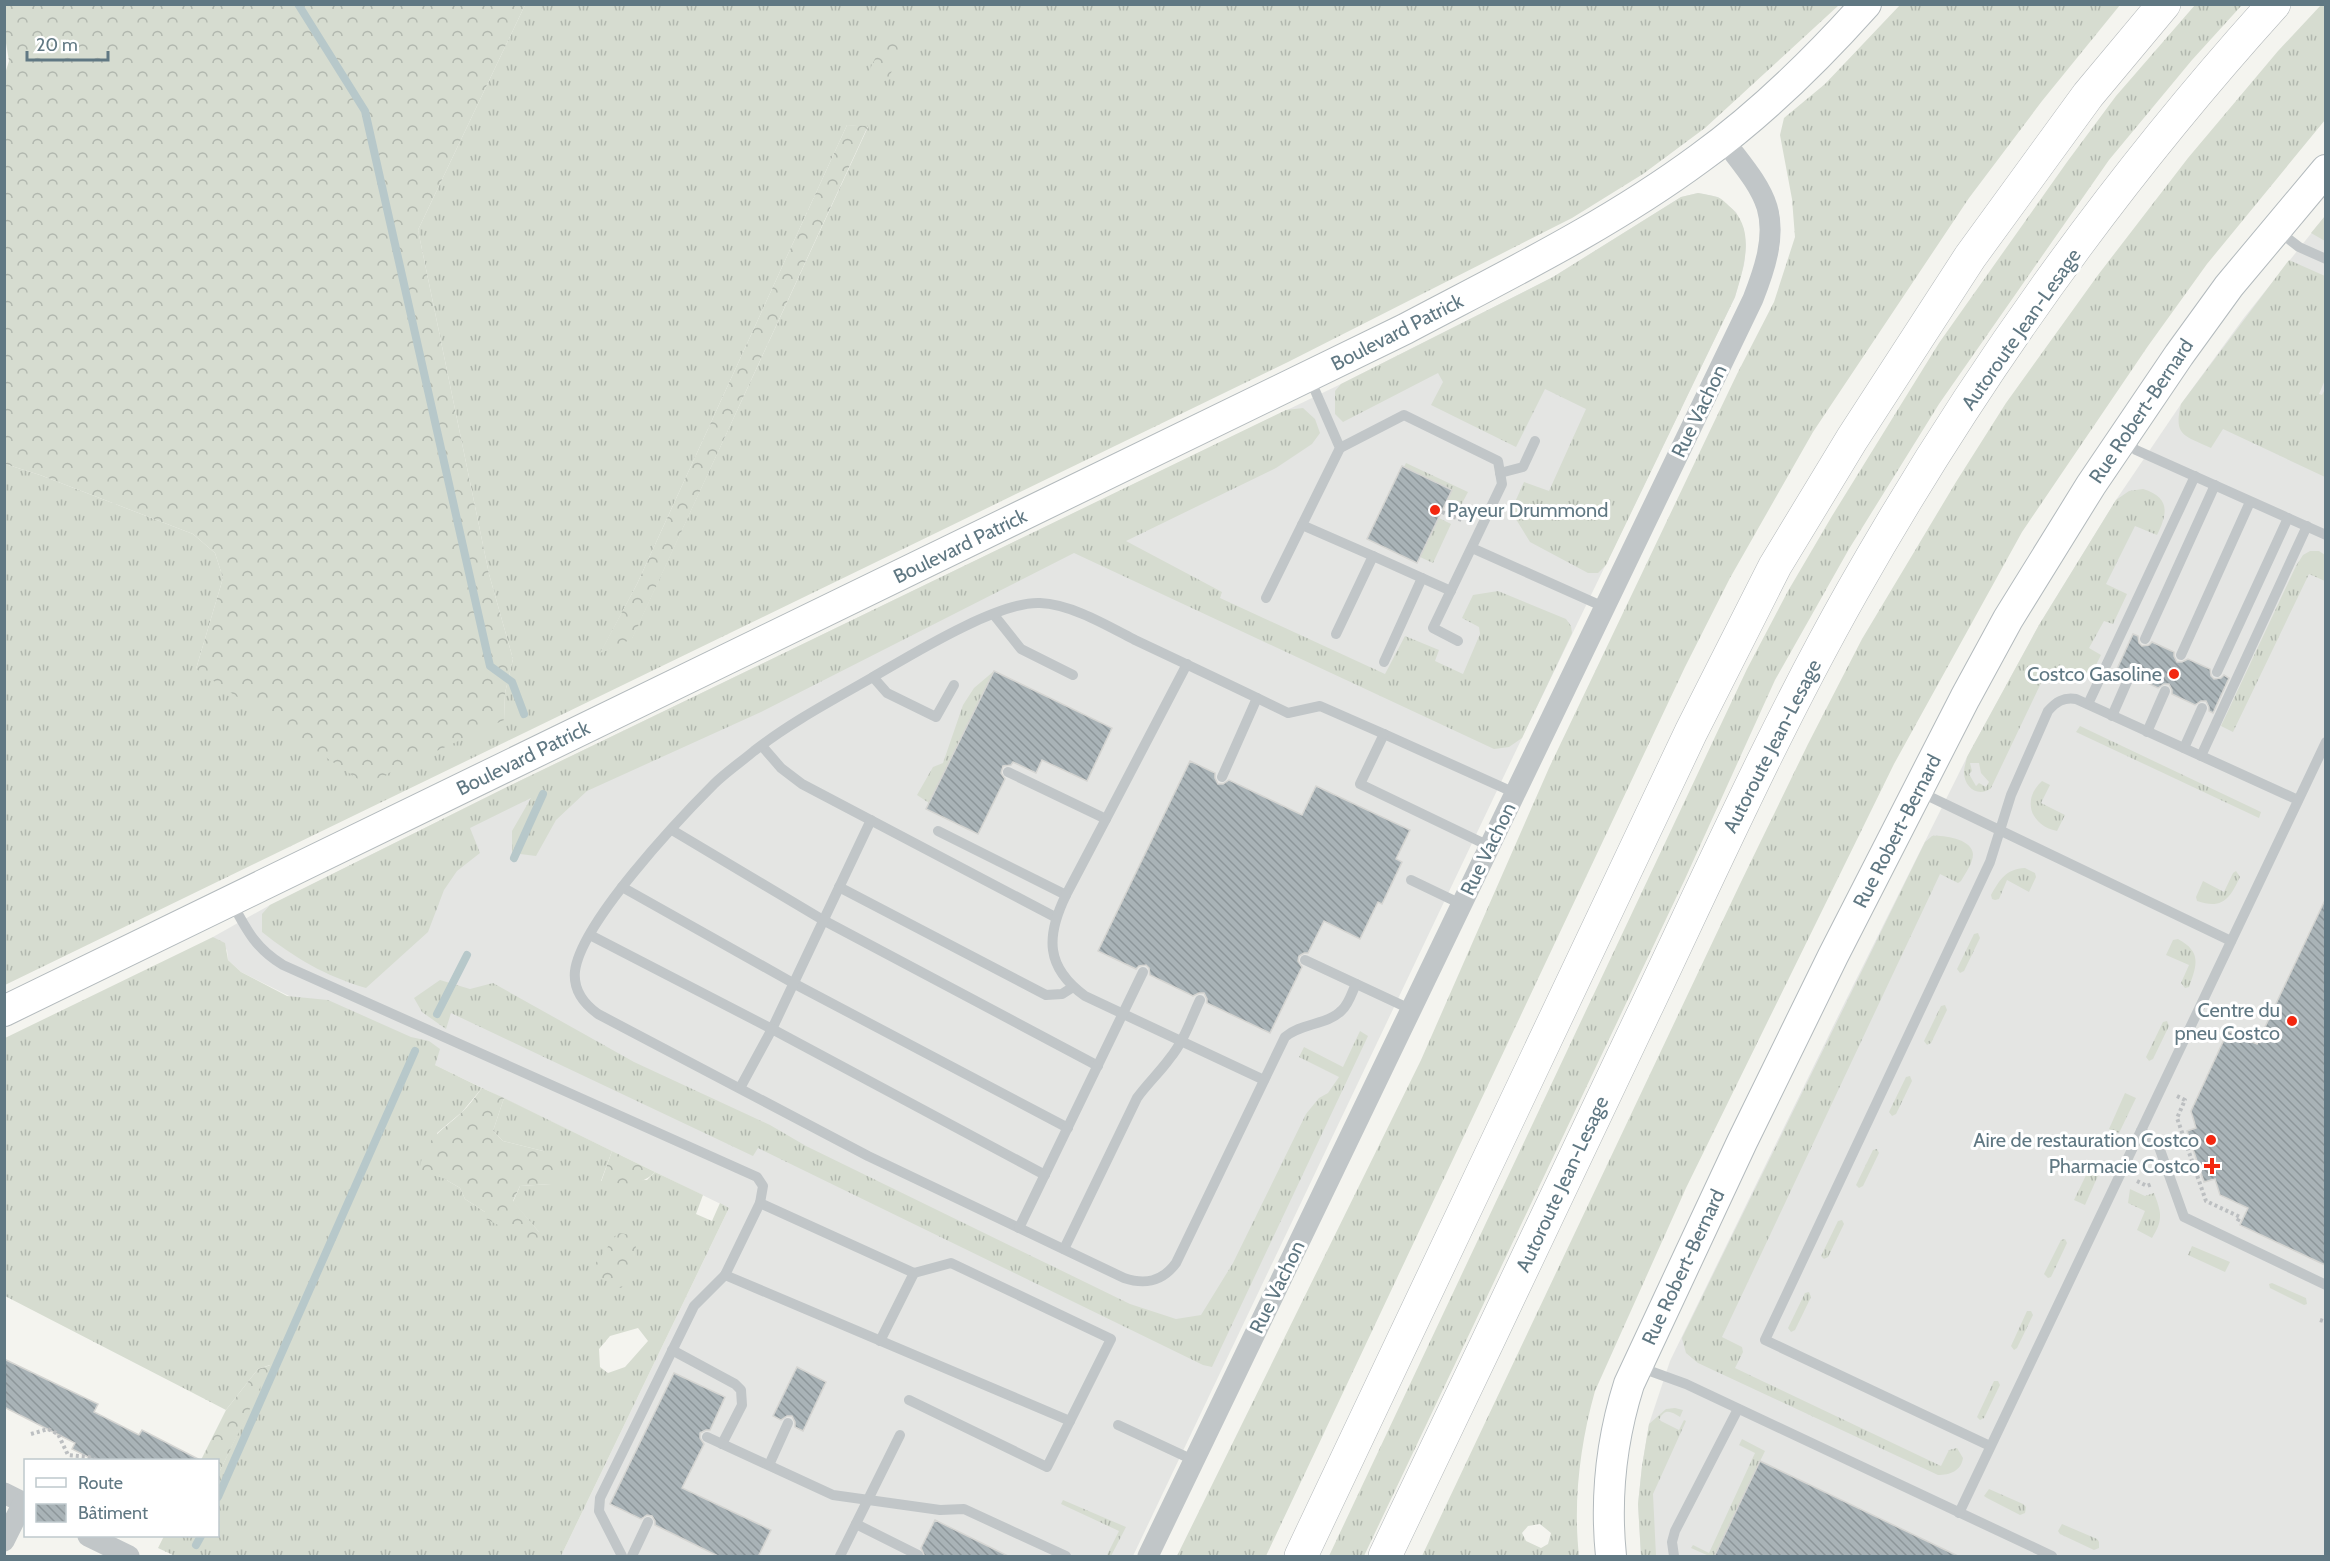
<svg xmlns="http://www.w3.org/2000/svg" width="2330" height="1561" font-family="Cabin,sans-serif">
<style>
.built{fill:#e4e5e3}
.grass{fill:url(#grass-tufts);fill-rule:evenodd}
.forest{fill:url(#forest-crowns)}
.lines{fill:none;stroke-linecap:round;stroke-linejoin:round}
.stream{stroke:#b7c8ca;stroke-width:8}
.building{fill:url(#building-back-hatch);stroke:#d5d5d2;stroke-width:1.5}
.secondary-casing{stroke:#b3babd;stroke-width:32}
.highway-casing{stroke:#b3b8ba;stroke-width:34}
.path{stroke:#bcbfc1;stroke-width:4;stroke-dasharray:3 3;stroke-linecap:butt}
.lane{stroke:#c1c6c8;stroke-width:10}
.street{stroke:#c1c6c8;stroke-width:21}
.secondary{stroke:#fff;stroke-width:30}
.highway{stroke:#fff;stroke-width:33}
.poi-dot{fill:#f32710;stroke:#fff;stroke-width:2}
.labels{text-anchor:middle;stroke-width:6;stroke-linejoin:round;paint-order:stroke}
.street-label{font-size:20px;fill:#607883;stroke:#fff}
.poi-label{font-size:20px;fill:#607883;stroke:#fff;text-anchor:end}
</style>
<defs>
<pattern id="grass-tufts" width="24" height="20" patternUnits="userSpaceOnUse" patternTransform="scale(1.5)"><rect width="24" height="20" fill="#d6dcd0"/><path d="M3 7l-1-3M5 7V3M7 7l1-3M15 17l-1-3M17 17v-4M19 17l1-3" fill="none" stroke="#b1b7ae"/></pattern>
<pattern id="forest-crowns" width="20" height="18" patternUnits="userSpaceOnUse" patternTransform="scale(1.5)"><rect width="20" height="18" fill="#d6dcd0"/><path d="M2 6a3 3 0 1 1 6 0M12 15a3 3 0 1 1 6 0" fill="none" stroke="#b1b7ae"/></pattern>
<pattern id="building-back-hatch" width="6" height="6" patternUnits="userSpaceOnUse" patternTransform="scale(1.5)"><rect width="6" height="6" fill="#a9b3b7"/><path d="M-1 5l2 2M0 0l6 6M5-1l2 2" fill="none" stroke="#8d969a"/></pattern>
</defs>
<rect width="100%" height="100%" fill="#f4f4ef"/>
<g class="built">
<polygon points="1698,193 1718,197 1736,212 1744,230 1746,246 1744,265 1735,297 1522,738 1133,1556 561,1556 729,1208 435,1065 404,1053 241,972 228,960 227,950 213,937 270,905 503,789 1341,384 1553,277 1681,197"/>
<polygon points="2325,216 2325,1556 1641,1556 1638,1504 1642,1466 1649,1424 1670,1361 1846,1000 1967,757 2039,625 2116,500 2181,404 2243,319"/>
</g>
<g class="grass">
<path d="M 525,5 L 1839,5 L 1705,128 L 1643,174 L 1572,218 L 1288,362 L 5,985 L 5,464 L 40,475 L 193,534 L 215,553 L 223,578 L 196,669 L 504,720 L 505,693 L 513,659 L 489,574 L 418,230 ZM 847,125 L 868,127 L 632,638 L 601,652 L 637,584 Z"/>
<polygon points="1900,5 2120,5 2042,101 1969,198 1813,432 1730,578 1685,667 1266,1556 1177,1556 1421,1060 1549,768 1737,374 1774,302 1795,237 1792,199 1780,135 1784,118 1825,84"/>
<polygon points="2195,5 2242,5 2192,60 2109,160 1939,404 1849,549 1775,680 1685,879 1364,1556 1329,1556 1747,669 1788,591 1832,516 1939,343 2067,162 2116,96"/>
<path d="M 2321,5 L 2326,5 L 2325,120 L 2207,264 L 2148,346 L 2022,532 L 1894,764 L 1686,1188 L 1595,1391 C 1580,1444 1573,1502 1579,1556 L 1422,1556 L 1740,884 L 1808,744 L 1862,639 L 1956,482 L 2006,403 L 2098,275 L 2188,158 L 2278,51 ZM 1540,1524 L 1551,1533 L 1548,1544 L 1541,1548 L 1526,1541 L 1522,1533 L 1528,1526 Z"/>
<path d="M 1698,193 C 1704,194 1711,195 1717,197 C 1721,198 1725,202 1728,205 C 1757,228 1744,267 1735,297 L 1606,565 L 1598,573 L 1588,573 L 1530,542 L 1511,511 L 1524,482 L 1549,491 L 1586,409 L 1545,389 L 1516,447 L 1431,405 L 1443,382 L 1438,373 L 1343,422 L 1335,414 L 1335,391 L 1341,384 L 1553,277 L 1681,197 Z"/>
<polygon points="2325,216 2325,241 2311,233"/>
<path d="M 2289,260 L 2325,276 L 2325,380 L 2319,394 L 2322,395 L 2325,389 L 2325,477 L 2223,429 L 2211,448 C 2185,435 2173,437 2181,404 Z"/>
<path d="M 1303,408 L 1315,419 L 1320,433 L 1312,444 L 1276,468 L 1126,541 L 1222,592 L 1220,598 L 1385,674 L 1405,636 L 1439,650 L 1435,661 L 1463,674 L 1480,634 L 1479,627 L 1462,618 L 1473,595 L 1498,591 L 1566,619 L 1571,626 L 1572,633 L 1522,738 L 1509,747 L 1494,749 L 1074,553 L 761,712 L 587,791 L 556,820 L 536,856 L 512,853 L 512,831 L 531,798 L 470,828 L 480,853 L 457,871 L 444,890 L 428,932 L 366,988 C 325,976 295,958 262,932 L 262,914 L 270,905 L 503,789 L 1286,410 Z"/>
<polygon points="1406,463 1468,492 1459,509 1446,503 1452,490 1404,467"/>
<path d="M 2143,489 C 2170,497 2168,513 2157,535 L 2135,526 L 2106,584 L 2127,594 L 2113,624 L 2104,621 L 2089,648 L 2101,655 L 2093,671 C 2071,679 2065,656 2041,683 L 1991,788 C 1979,798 1964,788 1964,772 C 1964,768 1966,762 1967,757 L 2039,625 L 2116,500 L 2129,491 ZM 1970,763 L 1979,763 L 1981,773 L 1989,782 L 1986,787 L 1979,783 L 1976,786 L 1969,774 L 1972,771 Z"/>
<polygon points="1439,518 1451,524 1433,563 1420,557"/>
<polygon points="2310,551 2319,551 2325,555 2325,581 2309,574 2233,732 2221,726 2296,566 2303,555"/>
<polygon points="994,671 929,803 917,795 933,767 943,763 963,705 974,688"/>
<polygon points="2080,726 2261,812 2259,818 2076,732"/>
<path d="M 2042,781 L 2050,785 L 2041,803 L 2065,815 L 2057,831 C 2031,826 2021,800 2042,781 Z"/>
<path d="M 1932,836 C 1943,835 1972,839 1973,854 C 1973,863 1965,874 1961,881 L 1958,883 L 1940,874 L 1722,1337 L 1742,1347 L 1743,1352 L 1735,1368 L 1941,1466 L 1949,1450 L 1957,1448 L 1963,1458 C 1961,1471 1950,1475 1938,1475 L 1698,1363 L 1686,1353 L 1682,1338 L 1925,842 Z"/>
<path d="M 2025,868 L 2035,873 L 2036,877 L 2029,892 L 2007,880 L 1999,899 L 1995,900 L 1992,899 L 1991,895 C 2000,879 2006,869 2025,868 Z"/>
<path d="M 2236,871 L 2240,877 C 2230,898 2223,910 2197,901 L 2196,897 L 2203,881 L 2224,892 L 2233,873 Z"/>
<polygon points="1978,933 1980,938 1964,971 1960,973 1957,969 1974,934"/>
<path d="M 213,937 L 225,943 L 228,960 L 241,972 L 287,996 L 328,1000 L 411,1037 L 429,1041 L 440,1049 L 435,1065 L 482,1088 L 462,1112 L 437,1133 L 443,1178 L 460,1188 L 465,1199 L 485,1212 L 539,1232 L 513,1202 L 520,1186 L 551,1184 L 543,1151 L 503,1141 L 493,1131 L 504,1098 L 612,1151 L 601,1181 L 647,1180 L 655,1172 L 703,1195 L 696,1214 L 712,1221 L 720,1203 L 729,1208 L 561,1556 L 175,1556 L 158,1548 L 164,1536 L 218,1536 L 218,1475 L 270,1365 L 258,1369 L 226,1410 L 5,1296 L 5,1038 ZM 618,1234 L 621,1288 L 607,1250 ZM 638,1328 L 648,1341 L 625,1367 L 608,1373 L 600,1367 L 599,1349 L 610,1336 Z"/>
<path d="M 2178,939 C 2202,952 2197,965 2189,987 L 2185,988 L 2181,983 L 2189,965 L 2166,955 L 2173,940 Z"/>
<polygon points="440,980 470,989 493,983 634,1062 770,1125 806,1146 1130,1304 1176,1319 1201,1315 1233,1263 1306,1114 1319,1098 1328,1093 1339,1077 1299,1057 1304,1047 1343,1067 1360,1031 1368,1036 1212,1367 1203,1365 758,1148 753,1156 451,1013 446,1029 422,1012 414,998"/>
<polygon points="1945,1005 1947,1010 1931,1043 1927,1045 1924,1041 1941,1006"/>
<polygon points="2167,1021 2169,1026 2153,1059 2149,1061 2146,1057 2163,1022"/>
<polygon points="1910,1076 1912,1081 1896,1114 1892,1116 1889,1112 1906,1077"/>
<polygon points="2125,1093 2136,1098 2119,1133 2109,1129"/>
<polygon points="1877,1149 1879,1153 1863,1186 1859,1188 1856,1185 1873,1150"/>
<polygon points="2091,1165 2101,1169 2085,1205 2074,1200"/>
<path d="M 2130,1189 L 2145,1196 L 2154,1193 C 2161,1212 2164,1219 2152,1238 L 2137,1230 L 2145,1211 L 2128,1203 Z"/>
<polygon points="1842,1220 1844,1224 1828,1257 1824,1259 1821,1256 1838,1221"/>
<polygon points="2065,1239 2067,1243 2051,1277 2048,1278 2044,1274 2061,1240"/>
<polygon points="2192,1246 2230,1262 2225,1272 2188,1255"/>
<polygon points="2272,1283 2306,1298 2307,1304 2304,1305 2270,1288 2269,1284"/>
<polygon points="1809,1292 1811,1297 1795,1330 1791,1332 1788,1328 1805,1293"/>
<polygon points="2027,1311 2031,1311 2033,1315 2017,1348 2014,1350 2011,1346"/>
<polygon points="1994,1381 1998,1381 2000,1385 1984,1418 1980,1420 1977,1417"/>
<path d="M 1675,1408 L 1683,1410 L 1680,1417 C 1671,1411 1664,1408 1659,1420 L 1679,1430 L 1684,1420 L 1686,1421 L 1653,1494 L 1656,1556 L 1641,1556 L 1638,1504 L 1642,1466 L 1649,1424 L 1666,1409 Z"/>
<polygon points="1742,1439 1765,1451 1714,1556 1709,1556 1691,1548 1693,1545 1709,1553 1755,1453 1739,1445"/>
<polygon points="1989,1489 2023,1504 2026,1507 2025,1513 2020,1515 1987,1498 1984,1496"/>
<polygon points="1063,1500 1126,1527 1111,1556 1107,1555 1119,1531 1061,1504"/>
<polygon points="2062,1524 2097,1539 2099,1542 2099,1548 2094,1550 2060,1534 2058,1531"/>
</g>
<g class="forest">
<polygon points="5,4 525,5 418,230 489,574 513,659 505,693 504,720 365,784 196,669 223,578 215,553 193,534 40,475 5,464 4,77 9,61 5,37"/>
<polygon points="887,34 903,41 888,81 868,73"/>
<polygon points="847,125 868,126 632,639 600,653 637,584"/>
<path d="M 482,1088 L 504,1098 L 493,1131 L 503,1141 L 543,1151 L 556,1171 L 551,1184 L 520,1186 L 513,1201 L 539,1232 L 538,1245 L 486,1219 L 485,1212 L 465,1199 L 460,1188 L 443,1178 L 420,1172 C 421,1141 441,1132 461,1113 C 469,1106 475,1097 482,1088 Z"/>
<path d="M 612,1151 L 655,1172 C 639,1188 622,1183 601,1182 Z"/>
<path d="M 618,1233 L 633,1235 C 640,1262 638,1267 621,1288 L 589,1272 Z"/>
<polygon points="271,1365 218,1475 218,1460 201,1460 226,1410 258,1369"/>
</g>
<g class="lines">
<g class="stream">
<polyline points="298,4 365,111 490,666 512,682 524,714"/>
<polyline points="514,858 543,794"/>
<polyline points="437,1014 467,955"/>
<polyline points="218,1497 415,1051"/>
<polyline points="196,1545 201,1536"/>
</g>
</g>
<g class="building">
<polygon points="1402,466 1452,490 1417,563 1367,539"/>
<polygon points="2133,634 2138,636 2139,643 2142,646 2149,645 2152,642 2174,652 2174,656 2177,662 2182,662 2188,659 2210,669 2211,676 2214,679 2221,678 2224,675 2229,678 2213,713 2209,711 2209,707 2206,701 2201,701 2195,705 2172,694 2172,690 2169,684 2164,684 2158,688 2137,678 2137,674 2134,668 2129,668 2123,672 2117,669"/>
<polygon points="994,671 1112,728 1087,781 1042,760 1036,773 1013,762 1011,765 1003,766 1001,773 1005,779 978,834 926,809"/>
<polygon points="1190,761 1215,773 1215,778 1218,784 1223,784 1229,780 1302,815 1316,786 1410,830 1396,859 1402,862 1382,904 1378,902 1360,939 1324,921 1308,953 1304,953 1299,956 1298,961 1302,967 1270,1033 1207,1003 1207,999 1204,993 1199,993 1193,996 1150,975 1149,968 1146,965 1139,966 1136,969 1098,951"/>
<polygon points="2325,900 2325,1265 2240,1225 2248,1208 2220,1195 2215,1179 2204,1182 2187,1131 2196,1128 2191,1111 2228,1031 2257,1044"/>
<polygon points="4,1359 98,1404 94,1412 139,1435 142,1430 202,1461 96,1461 72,1449 75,1443 4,1407"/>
<polygon points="797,1367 826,1382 803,1431 795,1427 795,1422 792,1416 787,1416 781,1420 773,1416"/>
<polygon points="674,1373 725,1397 710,1430 706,1430 700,1433 700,1438 704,1444 682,1488 771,1530 758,1557 720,1557 655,1525 655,1521 652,1516 647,1515 641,1519 610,1504"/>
<polygon points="1760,1461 1960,1557 1714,1557"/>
<polygon points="935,1520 1010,1557 925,1557 921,1548"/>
</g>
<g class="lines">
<g class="secondary-casing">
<g id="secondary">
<path d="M 4,1011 L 1405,329 C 1505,276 1608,226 1700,158 C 1761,114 1815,61 1866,4"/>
<path d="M 1611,1556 C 1605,1497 1611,1441 1629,1384 L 1742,1142 L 1833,956 L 1965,698 L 2008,619 L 2091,485 L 2179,355 L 2229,286 L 2326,170"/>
</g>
</g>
<g class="highway-casing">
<g id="highway">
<polyline points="1301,1556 1691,732 1775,566 1852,439 1970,257 2088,95 2164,4"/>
<path d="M 1385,1556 C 1472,1374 1559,1193 1645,1010 C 1712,869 1776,726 1853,590 C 1971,382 2114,181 2274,4"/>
</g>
</g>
<g class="path">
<polyline points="1442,512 1464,521"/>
<polyline points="2177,1096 2185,1100 2177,1118 2206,1201 2240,1217 2237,1222"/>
<polyline points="2137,1181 2147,1186 2152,1184"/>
<polyline points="2320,1320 2326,1322"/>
<polyline points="31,1434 48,1429 58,1434 68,1455 89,1457 96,1460"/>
</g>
<g class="lane">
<polyline points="2277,230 2299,247 2326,259"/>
<polyline points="1310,379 1340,448 1302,525 1373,556"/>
<polyline points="2123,439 2136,450 2326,535"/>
<polyline points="1340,448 1404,415 1498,461 1502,484 1433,628 1458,641"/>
<polyline points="1500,473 1523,467 1535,441"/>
<polyline points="1472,548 1604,607"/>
<polyline points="1266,598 1302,525"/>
<polyline points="994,615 1021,649 1073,675"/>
<polyline points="1336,634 1373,556 1451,591"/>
<polyline points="2145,639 2215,485"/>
<polyline points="2181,655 2250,502"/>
<polyline points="1384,662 1422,578"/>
<polyline points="2217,672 2288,518"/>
<polyline points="873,677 887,693 936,717 954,685"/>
<polyline points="2088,704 2195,476"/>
<polyline points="2112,716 2130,675"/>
<polyline points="2147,732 2165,691"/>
<polyline points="762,746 781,768 802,784 1055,917"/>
<polyline points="2184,748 2202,708"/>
<polyline points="2201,756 2307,526"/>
<polyline points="1008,772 1106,819 1187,664"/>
<polyline points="1222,777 1257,698"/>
<polyline points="1920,792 2231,941"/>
<polyline points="672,830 823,920 1098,1066"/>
<polyline points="938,831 1066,895 1106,819"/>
<polyline points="1489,846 1360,784 1384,734 1515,793"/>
<polyline points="1411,880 1461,904"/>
<polyline points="622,887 793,983 1068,1128"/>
<polyline points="839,887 1046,995 1062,994 1073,987"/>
<path d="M 1066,895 C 1046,936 1045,967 1085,996 L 1264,1080"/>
<path d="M 231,901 C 246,929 255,948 283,965 L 757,1177 L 763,1186 L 760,1203"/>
<polyline points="590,935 772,1029 871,820"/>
<polyline points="1305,960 1410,1009"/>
<path d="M 1356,984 C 1352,992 1349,1004 1342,1010 C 1328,1025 1301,1023 1285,1037 L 1176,1263 C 1162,1282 1145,1285 1124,1278 L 868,1156 L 598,1014 C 584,1004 573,990 575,971 C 581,923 678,820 714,784 C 726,772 741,762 754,751 C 791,722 833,700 873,677 C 911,655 998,601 1040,603 C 1071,604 1108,626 1135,640 C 1186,664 1237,688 1288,713 L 1320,706 L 1384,734"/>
<polyline points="740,1088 772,1029 1045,1175"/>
<polyline points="2141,1131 2155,1141 2159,1147 2184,1217 2326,1285"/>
<polyline points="1019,1228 1143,972"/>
<path d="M 1064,1249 L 1137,1098 C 1147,1084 1160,1072 1170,1058 C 1184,1041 1191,1019 1200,1000"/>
<polyline points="725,1275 1070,1421"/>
<polyline points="880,1341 914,1273"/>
<polyline points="672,1350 735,1384 741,1390 742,1405 722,1444"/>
<polyline points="1639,1367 1686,1384 2052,1556"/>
<polyline points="1118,1425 1193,1460"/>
<polyline points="707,1437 833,1495 940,1510 964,1509 1066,1556"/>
<path d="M 1990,1446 L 1765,1340 L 1990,862 L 2011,795 L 2048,711 C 2056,702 2063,697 2076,699 L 2298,800"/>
<polyline points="769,1465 788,1423"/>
<polyline points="1959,1513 2326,742"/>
<polyline points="856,1524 918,1555"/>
<polyline points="622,1556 599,1511 600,1498 694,1306 725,1275 760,1203 914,1273 951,1263 1111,1339 1047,1467 909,1400"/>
<polyline points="632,1556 648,1522"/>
<polyline points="840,1556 900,1435"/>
<polyline points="1674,1556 1672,1542 1675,1531 1738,1409"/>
</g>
<g class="street">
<polyline points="4,1493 26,1504"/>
<polyline points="88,1536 129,1556"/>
<polyline points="4,1541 23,1503"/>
<path d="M 1148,1556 L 1753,299 C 1764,271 1776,237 1767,207 C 1759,182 1739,161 1724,140"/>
</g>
<use href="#secondary" class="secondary"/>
<use href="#highway" class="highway"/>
</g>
<g class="poi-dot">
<circle cx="1435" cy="510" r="6"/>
<circle cx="2174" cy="674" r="6"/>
<circle cx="2292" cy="1021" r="6"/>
<circle cx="2211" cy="1140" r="6"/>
<path d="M2209 1157h6v6h6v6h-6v6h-6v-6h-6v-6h6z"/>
</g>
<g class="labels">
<g class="street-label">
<text transform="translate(2021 329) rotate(-55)" y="7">Autoroute Jean-Lesage</text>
<text transform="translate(1397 332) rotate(-27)" y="7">Boulevard Patrick</text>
<text transform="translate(1699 411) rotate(-64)" y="7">Rue Vachon</text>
<text transform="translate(2141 411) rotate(-56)" y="7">Rue Robert-Bernard</text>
<text transform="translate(960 546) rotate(-26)" y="7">Boulevard Patrick</text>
<text transform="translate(1772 746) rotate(-63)" y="7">Autoroute Jean-Lesage</text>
<text transform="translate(523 758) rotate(-26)" y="7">Boulevard Patrick</text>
<text transform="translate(1897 831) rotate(-63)" y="7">Rue Robert-Bernard</text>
<text transform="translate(1488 849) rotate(-64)" y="7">Rue Vachon</text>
<text transform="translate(1562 1184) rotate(-65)" y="7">Autoroute Jean-Lesage</text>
<text transform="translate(1683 1267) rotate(-65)" y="7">Rue Robert-Bernard</text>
<text transform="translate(1277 1287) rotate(-64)" y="7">Rue Vachon</text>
</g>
<g class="poi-label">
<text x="1447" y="517" text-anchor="start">Payeur Drummond</text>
<text x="2162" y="681">Costco Gasoline</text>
<text x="2280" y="1017">Centre du<tspan x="2280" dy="23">pneu Costco</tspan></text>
<text x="2199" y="1147">Aire de restauration Costco</text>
<text x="2200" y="1173">Pharmacie Costco</text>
</g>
</g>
<rect width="2330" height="1561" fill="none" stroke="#607883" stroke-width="12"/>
<rect x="24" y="1459" width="195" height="78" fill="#ffffff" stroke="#bfc9cd" stroke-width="1.5"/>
<rect x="36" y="1478" width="30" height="9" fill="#ffffff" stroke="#bfc9cd" stroke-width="1.5"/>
<text x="78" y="1489" font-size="18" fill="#607883">Route</text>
<rect x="36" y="1504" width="30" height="18" fill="url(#building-back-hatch)" stroke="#bfc9cd" stroke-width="1.5"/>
<text x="78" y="1519" font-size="18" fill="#607883">Bâtiment</text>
<path d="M27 51v9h81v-9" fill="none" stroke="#607883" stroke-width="3"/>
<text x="36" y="51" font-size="18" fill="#607883" stroke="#ffffff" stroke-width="4.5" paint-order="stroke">20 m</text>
</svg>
